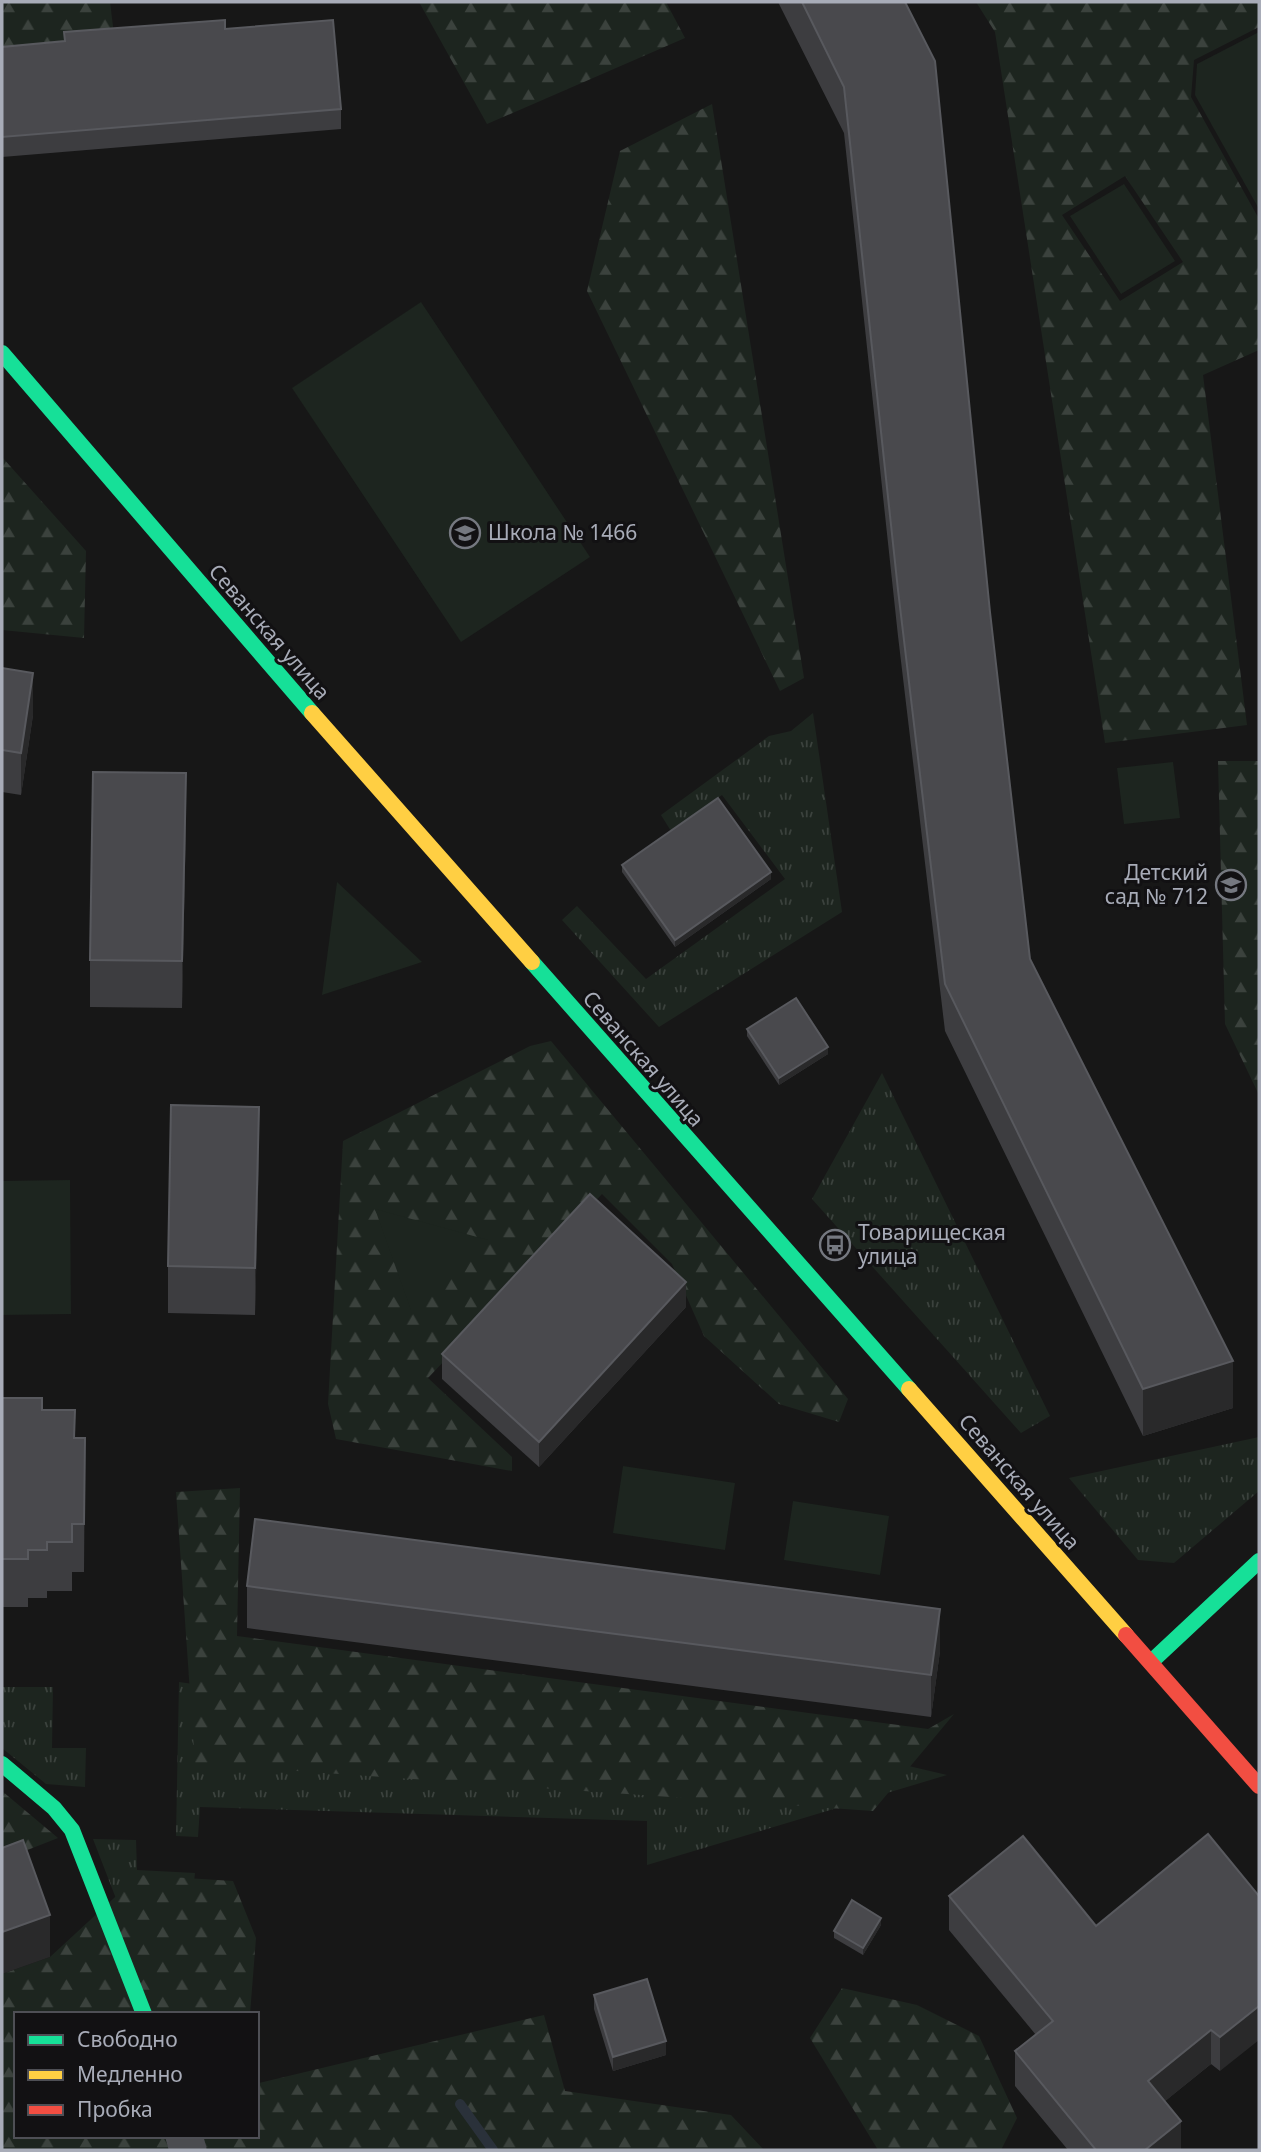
<svg xmlns="http://www.w3.org/2000/svg" width="1261" height="2152" font-family="'Noto Sans',sans-serif">
<style>
.grass{fill:url(#grass-tufts)}
.forest{fill:url(#forest-firs);fill-rule:evenodd}
.park{fill:#1d251f}
.lines{fill:none;stroke-linecap:round;stroke-linejoin:round}
.stream{stroke:#2a313a;stroke-width:10}
.street{stroke:#4b4c50;stroke-width:37}
.fast{stroke:#16e098;stroke-width:16}
.slow{stroke:#ffcf43;stroke-width:16}
.jam{stroke:#f24e42;stroke-width:16}
.wall{fill:#3d3d40}
.shaded-wall{fill:#29292a}
.building{fill:#49494d;stroke:#58595e;stroke-width:2}
.labels{text-anchor:middle;stroke-width:6;stroke-linejoin:round;paint-order:stroke}
.poi-label{font-size:21px;fill:#a8acb8;stroke:#121113;text-anchor:start}
.street-label{font-size:21px;fill:#a8acb8;stroke:#121113}
</style>
<defs>
<pattern id="grass-tufts" width="24" height="20" patternUnits="userSpaceOnUse" patternTransform="scale(1.75)"><rect width="24" height="20" fill="#1d251f"/><path d="M3 7l-1-3M5 7V3M7 7l1-3M15 17l-1-3M17 17v-4M19 17l1-3" fill="none" stroke="#3b423d"/></pattern>
<pattern id="forest-firs" width="22" height="20" patternUnits="userSpaceOnUse" patternTransform="scale(1.75)"><rect width="22" height="20" fill="#1d251f"/><path d="M5 1l3.5 6h-7zM16 11l3.5 6h-7z" fill="#3b423d"/></pattern>
</defs>
<rect width="100%" height="100%" fill="#171717"/>
<g class="grass">
<polygon points="813,713 842,912 659,1027 562,920 577,906 646,979 785,879 722,795 671,831 661,815 769,736 791,731"/>
<polygon points="882,1073 1050,1416 1021,1433 812,1199"/>
<polygon points="1259,1437 1259,1491 1174,1563 1138,1560 1069,1478"/>
<polygon points="179,1682 312,1701 849,1752 947,1775 647,1865 647,1821 200,1807 198,1837 176,1836"/>
<polygon points="2,1687 53,1687 52,1748 86,1748 85,1787 46,1784 2,1748"/>
<polygon points="93,1839 136,1840 137,1870 195,1873 186,1951 144,1971"/>
</g>
<g class="forest">
<polygon points="2,2 110,2 115,43 2,52"/>
<polygon points="419,2 666,2 685,38 487,124"/>
<path d="M 976,2 L 1259,2 L 1259,27 L 1194,60 L 1191,97 L 1259,219 L 1259,350 L 1203,375 L 1247,725 L 1105,743 L 995,32 ZM 1125,176 L 1183,262 L 1120,301 L 1062,215 Z"/>
<polygon points="712,104 804,678 780,691 587,291 620,151"/>
<polygon points="2,457 86,551 84,638 2,630"/>
<polygon points="1218,761 1259,761 1259,1095 1225,1024"/>
<polygon points="551,1041 848,1399 839,1422 779,1404 704,1336 672,1264 602,1194 428,1378 512,1457 512,1471 336,1439 328,1404 343,1141 530,1046"/>
<polygon points="240,1488 237,1636 928,1729 954,1714 873,1811 195,1764 176,1492"/>
<polygon points="2,1791 58,1838 2,1860"/>
<polygon points="139,1875 233,1881 256,1938 250,2014 16,2014 16,2136 257,2136 257,2077 259,2083 544,2015 565,2091 731,2115 764,2150 2,2150 2,1974 50,1957"/>
<polygon points="842,1988 917,2005 979,2036 1017,2118 1001,2150 878,2150 810,2038"/>
</g>
<g class="park">
<polygon points="1259,32 1259,209 1195,95 1197,64"/>
<polygon points="1124,184 1175,261 1121,294 1070,216"/>
<polygon points="421,302 590,557 461,642 292,388"/>
<polygon points="1173,762 1180,818 1124,824 1117,768"/>
<polygon points="337,882 422,962 322,995"/>
<polygon points="70,1180 71,1314 2,1315 2,1181"/>
<polygon points="375,1209 488,1240 411,1310"/>
<polygon points="623,1466 735,1483 725,1550 613,1533"/>
<polygon points="793,1501 889,1516 880,1575 784,1560"/>
</g>
<g class="lines">
<polyline class="stream" points="460,2104 493,2150"/>
<polyline class="street" points="184,2136 188,2150"/>
<g class="fast">
<polyline points="2,353 312,713"/>
<polyline points="532,962 909,1389"/>
<polyline points="1151,1662 1259,1561"/>
<polyline points="2,1764 54,1808 72,1830 144,2014"/>
</g>
<g class="slow">
<polyline points="312,713 532,962"/>
<polyline points="909,1389 1126,1635"/>
</g>
<polyline class="jam" points="1126,1635 1259,1786"/>
</g>
<g class="wall">
<polygon points="778,2 905,2 990,612 1030,959 1233,1408 1143,1436 945,1031 898,636 844,133"/>
<polygon points="225,29 341,109 341,129 2,157 2,47 64,41 64,32"/>
<polygon points="2,668 33,715 21,795 2,792"/>
<polygon points="186,820 182,1008 90,1007 90,960"/>
<polygon points="622,865 771,879 675,947 622,872"/>
<polygon points="747,1029 828,1054 779,1085 747,1036"/>
<polygon points="259,1154 255,1315 168,1313 168,1266"/>
<polygon points="686,1307 539,1467 442,1379 442,1354"/>
<polygon points="2,1398 42,1410 75,1438 85,1438 84,1572 72,1572 72,1591 47,1591 47,1598 28,1598 28,1607 2,1607"/>
<polygon points="247,1586 940,1651 931,1717 247,1628"/>
<polygon points="949,1896 1096,1926 1259,1896 1220,2071 1211,2064 1165,2101 1181,2150 1068,2150 1015,2086 1015,2051 1036,2035 949,1930"/>
<polygon points="881,1925 863,1955 834,1938 834,1931"/>
<polygon points="594,1995 666,2055 613,2071 594,2009"/>
</g>
<g class="shaded-wall">
<polygon points="33,673 33,715 21,795 21,753"/>
<polygon points="186,773 186,820 182,1008 182,961"/>
<polygon points="771,872 771,879 675,947 675,940"/>
<polygon points="828,1047 828,1054 779,1085 779,1078"/>
<polygon points="259,1107 259,1154 255,1315 255,1268"/>
<polygon points="686,1282 686,1307 539,1467 539,1442"/>
<polygon points="1233,1361 1233,1408 1143,1436 1143,1389"/>
<polygon points="940,1609 940,1651 931,1717 931,1675"/>
<polygon points="50,1915 50,1957 2,1974 2,1932"/>
<polygon points="881,1918 881,1925 863,1955 863,1948"/>
<polygon points="1259,2006 1259,2040 1220,2071 1220,2037"/>
<polygon points="1211,2030 1211,2064 1148,2115 1148,2081"/>
<polygon points="666,2041 666,2055 613,2071 613,2057"/>
<polygon points="1181,2121 1181,2150 1145,2150"/>
</g>
<g class="building">
<polygon points="802,2 905,2 935,61 990,612 1030,959 1233,1361 1143,1389 945,984 898,590 844,87"/>
<polygon points="225,20 225,29 333,20 341,109 2,137 2,47 65,41 64,32"/>
<polygon points="2,668 33,673 21,753 2,750"/>
<polygon points="93,772 186,773 182,961 90,960"/>
<polygon points="718,798 771,872 675,940 622,865"/>
<polygon points="796,998 828,1047 779,1078 747,1029"/>
<polygon points="171,1105 259,1107 255,1268 168,1266"/>
<polygon points="590,1194 686,1282 539,1442 442,1354"/>
<polygon points="2,1398 42,1398 42,1410 75,1410 74,1438 85,1438 84,1524 72,1524 72,1542 47,1542 47,1550 28,1550 28,1559 2,1559"/>
<polygon points="255,1519 940,1609 931,1675 247,1586"/>
<polygon points="1208,1834 1259,1896 1259,2006 1220,2037 1211,2030 1148,2081 1181,2121 1145,2150 1096,2150 1015,2051 1053,2021 949,1896 1023,1836 1096,1926"/>
<polygon points="23,1840 50,1915 2,1932 2,1848"/>
<polygon points="852,1900 881,1918 863,1948 834,1931"/>
<polygon points="647,1979 666,2041 613,2057 594,1995"/>
</g>
<defs>
<g id="school-ring" transform="scale(1.575)"><circle r="9.5" fill="#121113" stroke="#757880" stroke-width="1.5"/><path d="M0-5L7-2L0 1L-7-2ZM-4 1L0 2.5L4 1V4Q0 6-4 4Z" fill="#757880"/></g>
<g id="bus-ring" transform="scale(1.575)"><circle r="9.5" fill="#121113" stroke="#757880" stroke-width="1.5"/><path d="M-5-6H5V4H4V6H2V4H-2V6H-4V4H-5ZM-3.5-4V0h7V-4ZM-3.5 1.2v1.5H-2V1.2ZM2 1.2v1.5H3.5V1.2Z" fill="#757880"/></g>
</defs>
<g fill-rule="evenodd">
<use href="#school-ring" x="465" y="533"/>
<use href="#school-ring" x="1231" y="885"/>
<use href="#bus-ring" x="835" y="1245"/>
</g>
<g class="labels">
<g class="poi-label">
<text x="488" y="540">Школа № 1466</text>
<text x="1208" y="880" text-anchor="end">Детский<tspan x="1208" dy="24">сад № 712</tspan></text>
<text x="858" y="1240">Товарищеская<tspan x="858" dy="24">улица</tspan></text>
</g>
<g class="street-label">
<text transform="translate(269 632) rotate(49)" y="7">Севанская улица</text>
<text transform="translate(643 1059) rotate(49)" y="7">Севанская улица</text>
<text transform="translate(1019 1482) rotate(49)" y="7">Севанская улица</text>
</g>
</g>
<rect width="1261" height="2152" fill="none" stroke="#a8acb8" stroke-width="7"/>
<rect x="14" y="2012" width="245" height="126" fill="#121113" stroke="#4e4f55" stroke-width="2"/>
<rect x="28" y="2035" width="35" height="10" fill="#16e098" stroke="#4e4f55" stroke-width="2"/>
<text x="77" y="2047" font-size="21" fill="#a8acb8">Свободно</text>
<rect x="28" y="2070" width="35" height="10" fill="#ffcf43" stroke="#4e4f55" stroke-width="2"/>
<text x="77" y="2082" font-size="21" fill="#a8acb8">Медленно</text>
<rect x="28" y="2105" width="35" height="10" fill="#f24e42" stroke="#4e4f55" stroke-width="2"/>
<text x="77" y="2117" font-size="21" fill="#a8acb8">Пробка</text>
</svg>
